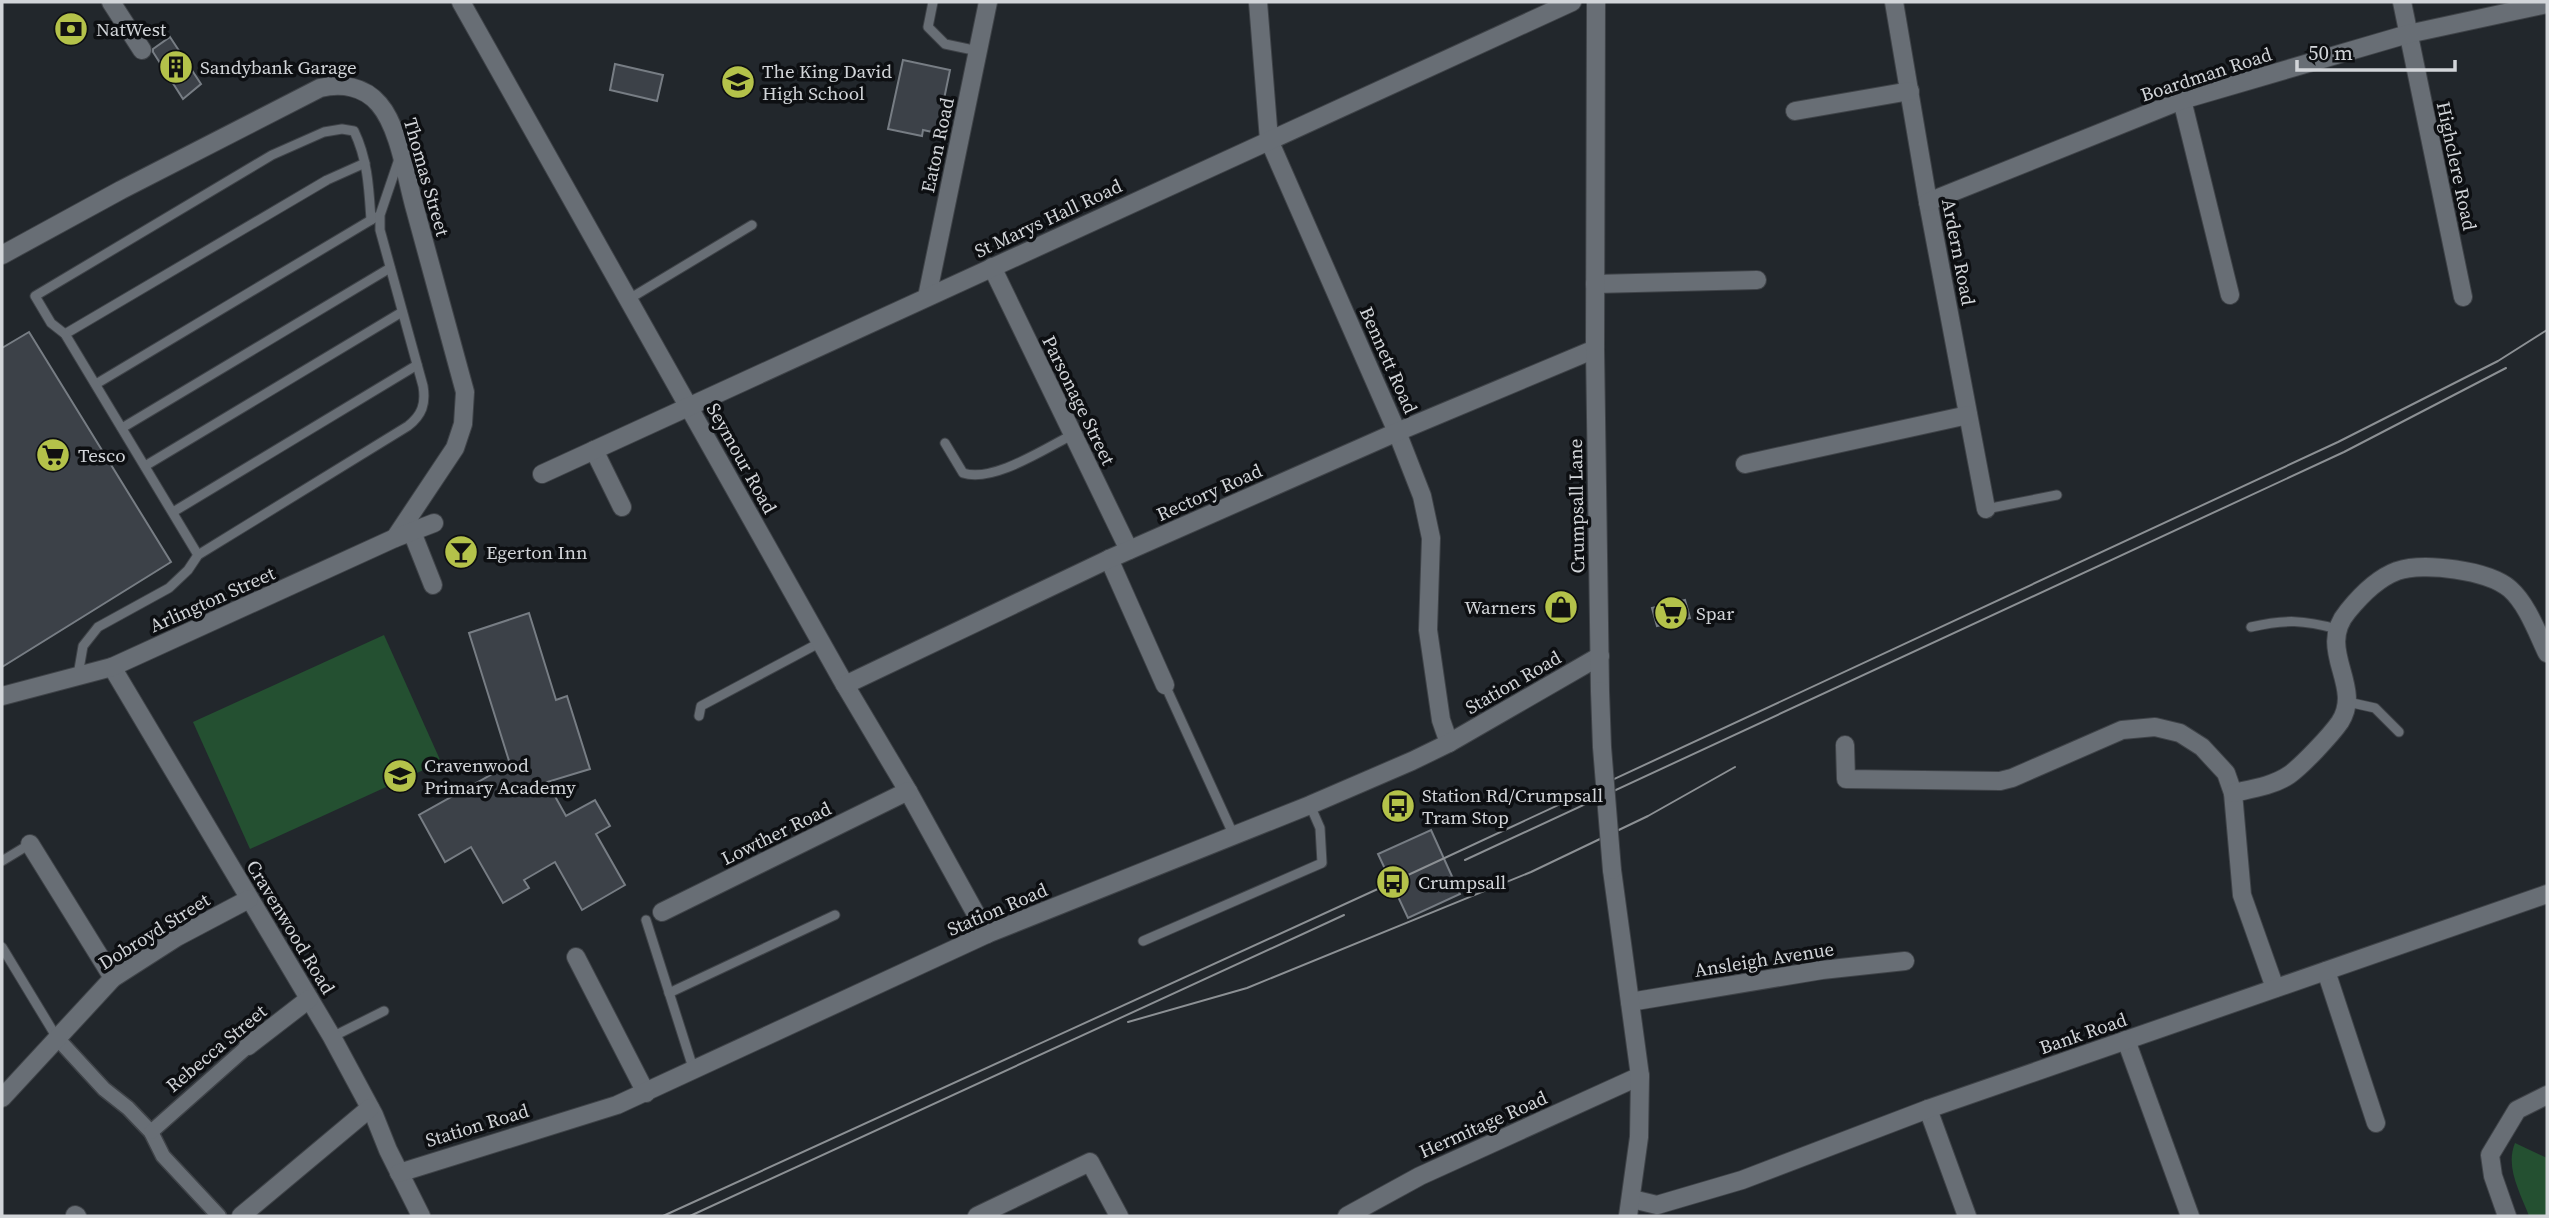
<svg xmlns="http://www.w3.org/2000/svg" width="2549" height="1218" font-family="'Source Serif 4',serif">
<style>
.green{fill:#245031}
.building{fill:#3c4148;stroke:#777d84;stroke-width:2}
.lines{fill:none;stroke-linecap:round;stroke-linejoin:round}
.service-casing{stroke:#3f4348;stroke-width:11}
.pedestrian-casing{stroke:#3f4348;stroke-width:17}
.minor-casing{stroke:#3f4348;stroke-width:20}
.tertiary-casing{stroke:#3f4348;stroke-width:20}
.service{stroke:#686e75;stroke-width:9}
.pedestrian{stroke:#686e75;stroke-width:14}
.minor{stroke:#686e75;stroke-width:18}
.tertiary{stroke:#686e75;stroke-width:18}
.tram{stroke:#8c9094;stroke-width:2}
.tertiary-bridge-casing{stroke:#3f4348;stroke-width:20;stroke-linecap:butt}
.tertiary-bridge{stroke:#686e75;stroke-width:18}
.labels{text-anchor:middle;stroke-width:7;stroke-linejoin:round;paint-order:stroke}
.poi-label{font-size:19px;fill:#d2d5d9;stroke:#0d0f12;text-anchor:start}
.street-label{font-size:19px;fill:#d2d5d9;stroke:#0d0f12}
</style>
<rect width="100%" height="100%" fill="#22272c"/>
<g class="green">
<polygon points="384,635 441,762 250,849 193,722"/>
<path d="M 2515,1143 L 2547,1158 L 2547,1216 L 2529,1216 C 2520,1192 2505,1167 2515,1143 Z"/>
</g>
<g class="building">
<polygon points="170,37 201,84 183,99 153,52 153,49"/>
<polygon points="903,60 950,70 937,133 923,130 922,136 888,129"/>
<polygon points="615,64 663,75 657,101 610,90"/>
<polygon points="29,332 171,562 2,667 2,348"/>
<polygon points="1685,600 1690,618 1657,626 1652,608"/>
<polygon points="529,613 556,700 567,696 590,769 547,782 566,816 595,800 610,826 596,834 625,885 582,910 555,862 524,880 529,888 503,903 471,847 445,862 419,815 510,764 469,633"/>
<polygon points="1431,830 1460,894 1408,918 1378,854"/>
</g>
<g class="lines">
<g class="service-casing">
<g id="service">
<polyline points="933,2 928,27 945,44 978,51"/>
<polyline points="629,299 752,225"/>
<polyline points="65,334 327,180 365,163"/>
<polyline points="96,384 376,217"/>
<polyline points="122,428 390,268"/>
<path d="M 945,443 L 963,473 C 993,483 1044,449 1072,435"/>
<polyline points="145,466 402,312"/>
<polyline points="1986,509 2057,495"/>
<polyline points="173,512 417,365"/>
<path d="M 198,555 L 65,334 L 51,323 L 35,296 L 272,155 L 324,132 L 342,129 L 354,131 C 368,160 369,190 371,220"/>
<path d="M 2251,627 C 2285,619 2304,620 2337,629"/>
<path d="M 78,675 L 83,646 L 98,627 L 169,588 L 188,570 L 198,555 L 408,426 C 422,415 426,404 423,386 L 380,230 L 380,215 L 399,159"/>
<polyline points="1165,685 1234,836"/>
<polyline points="2348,702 2375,708 2399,732"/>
<polyline points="699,716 701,706 821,642"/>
<polyline points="2,861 30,844"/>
<polyline points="646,920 694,1071"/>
<polyline points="1143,941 1322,863 1320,828 1310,805"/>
<polyline points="2,947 57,1038"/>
<polyline points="669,993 835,915"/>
<polyline points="332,1037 384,1011"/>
</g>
</g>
<g class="pedestrian-casing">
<g id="pedestrian">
<polyline points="57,1038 104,1089 128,1108 151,1132 163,1156 219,1216"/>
<polyline points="151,1132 248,1046"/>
</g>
</g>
<g class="minor-casing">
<g id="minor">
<polyline points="111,2 142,50"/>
<polyline points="461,2 845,685 908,791 987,934"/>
<polyline points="1258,2 1269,140 1397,432 1422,496 1431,538 1428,630 1441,720 1449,743"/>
<polyline points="1894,2 1928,202 1986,509"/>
<polyline points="2402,2 2463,297"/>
<polyline points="2182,100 2230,295"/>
<polyline points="1795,111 1910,91"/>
<polyline points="1928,202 2182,100 2408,34 2547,4"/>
<path d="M 2,255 L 121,190 L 320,88 C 341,83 364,86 379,104 C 399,127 406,176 414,205 C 431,267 448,330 465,392 L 463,424 L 455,448 L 395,538"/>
<polyline points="992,267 1129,550"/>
<polyline points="1595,284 1757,280"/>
<polyline points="927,297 988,2"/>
<polyline points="594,450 622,507"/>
<polyline points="1745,464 1968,415"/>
<polyline points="542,474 1572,2"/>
<polyline points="412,532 433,585"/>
<polyline points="1109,559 1165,685"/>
<polyline points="112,667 332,1037 374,1115 388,1150 421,1216"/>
<polyline points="845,685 1109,559 1397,432 1595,349"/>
<polyline points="2,696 112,667 395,538 434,523"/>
<polyline points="1845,745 1846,779 2000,781 2012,778 2122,730 2155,727 2180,733 2202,747 2226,773 2233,793 2242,895 2275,988"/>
<path d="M 2233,793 C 2251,789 2273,786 2289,775 C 2302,766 2331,735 2340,722 C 2364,685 2315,650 2348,611 C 2361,595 2378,578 2397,571 C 2424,562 2488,570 2510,589 C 2527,604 2537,632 2547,653"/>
<polyline points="30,844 113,978"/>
<polyline points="662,912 908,791"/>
<polyline points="576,957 646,1093"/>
<polyline points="2326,971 2376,1123"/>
<polyline points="1630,1002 1822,970 1905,961"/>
<polyline points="2126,1040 2190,1216"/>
<polyline points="248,1046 309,999"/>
<polyline points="2,1098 113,978 177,937 249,899"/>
<polyline points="1928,1109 1967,1216"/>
<polyline points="399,1173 617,1105 987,934 1310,805 1412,761 1449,743 1600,656"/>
<polyline points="1632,1199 1657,1205 1742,1180 1928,1109 2547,894"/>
<polyline points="75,1215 77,1216"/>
<polyline points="241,1216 370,1108"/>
<polyline points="977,1216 1090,1162 1119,1216"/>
<polyline points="1347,1216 1420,1176 1640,1076"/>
<polyline points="2507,1216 2493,1176 2490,1155 2517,1110 2547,1095"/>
</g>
</g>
<g class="tertiary-casing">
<g id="tertiary">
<polyline points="1596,2 1595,349 1600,691"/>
<polyline points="1612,870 1640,1076 1639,1137 1628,1216"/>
</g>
</g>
<use href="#service" class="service"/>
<use href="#pedestrian" class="pedestrian"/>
<use href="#minor" class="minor"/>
<use href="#tertiary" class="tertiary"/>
<g class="tram">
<polyline points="1465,860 2344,452 2506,368"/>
<polyline points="1128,1022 1247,988 1531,872 1648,816 1735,767"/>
<polyline points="663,1216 1393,882 2338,442 2498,361 2547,330"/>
<polyline points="690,1216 1344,915"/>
</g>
<g class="tertiary-bridge-casing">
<polyline id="tertiary-bridge" points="1600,691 1602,747 1612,870"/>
</g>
<use href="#tertiary-bridge" class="tertiary-bridge"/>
</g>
<defs>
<g id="bank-disc" transform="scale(1.75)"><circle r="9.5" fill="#b4c24a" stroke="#0d0f12"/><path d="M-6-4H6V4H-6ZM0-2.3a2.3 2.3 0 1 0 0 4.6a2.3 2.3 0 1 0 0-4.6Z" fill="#111"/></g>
<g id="building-disc" transform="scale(1.75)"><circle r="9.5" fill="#b4c24a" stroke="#0d0f12"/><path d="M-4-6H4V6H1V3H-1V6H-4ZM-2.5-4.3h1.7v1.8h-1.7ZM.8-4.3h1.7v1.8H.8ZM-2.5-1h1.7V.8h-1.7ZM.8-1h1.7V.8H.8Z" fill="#111"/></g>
<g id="school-disc" transform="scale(1.75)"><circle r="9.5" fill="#b4c24a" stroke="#0d0f12"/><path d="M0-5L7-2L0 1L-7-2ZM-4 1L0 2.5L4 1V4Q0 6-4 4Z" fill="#111"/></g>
<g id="supermarket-disc" transform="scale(1.75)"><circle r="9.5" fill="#b4c24a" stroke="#0d0f12"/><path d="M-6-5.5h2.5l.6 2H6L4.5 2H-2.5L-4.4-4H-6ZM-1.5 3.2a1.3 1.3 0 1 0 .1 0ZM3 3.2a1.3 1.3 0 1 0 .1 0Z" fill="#111"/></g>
<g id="bar-disc" transform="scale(1.75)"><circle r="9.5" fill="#b4c24a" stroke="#0d0f12"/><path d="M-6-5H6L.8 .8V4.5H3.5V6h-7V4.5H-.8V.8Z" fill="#111"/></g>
<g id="shop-disc" transform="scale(1.75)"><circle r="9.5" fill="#b4c24a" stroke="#0d0f12"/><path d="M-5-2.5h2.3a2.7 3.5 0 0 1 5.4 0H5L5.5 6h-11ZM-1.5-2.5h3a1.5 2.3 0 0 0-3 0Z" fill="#111"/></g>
<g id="bus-disc" transform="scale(1.75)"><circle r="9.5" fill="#b4c24a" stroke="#0d0f12"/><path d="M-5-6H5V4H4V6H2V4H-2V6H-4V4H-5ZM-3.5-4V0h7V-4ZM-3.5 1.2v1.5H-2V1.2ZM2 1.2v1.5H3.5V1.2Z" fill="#111"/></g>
</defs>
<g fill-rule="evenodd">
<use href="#bank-disc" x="71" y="29"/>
<use href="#building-disc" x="176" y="67"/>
<use href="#school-disc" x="738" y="82"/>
<use href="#supermarket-disc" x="53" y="455"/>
<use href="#bar-disc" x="461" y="552"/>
<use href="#shop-disc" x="1561" y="607"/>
<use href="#supermarket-disc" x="1671" y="613"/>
<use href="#school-disc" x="400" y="776"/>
<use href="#bus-disc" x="1398" y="806"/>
<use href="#bus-disc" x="1393" y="882"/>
</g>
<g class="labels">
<g class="poi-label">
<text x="96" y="36">NatWest</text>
<text x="200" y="74">Sandybank Garage</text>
<text x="762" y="78">The King David<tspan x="762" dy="22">High School</tspan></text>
<text x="78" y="462">Tesco</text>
<text x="486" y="559">Egerton Inn</text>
<text x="1536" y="614" text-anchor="end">Warners</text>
<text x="1696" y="620">Spar</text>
<text x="424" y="772">Cravenwood<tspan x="424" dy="22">Primary Academy</tspan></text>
<text x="1422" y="802">Station Rd/Crumpsall<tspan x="1422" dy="22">Tram Stop</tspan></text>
<text x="1418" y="889">Crumpsall</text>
</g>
<g class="street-label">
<text transform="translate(2206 74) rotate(-18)" y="7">Boardman Road</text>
<text transform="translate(937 145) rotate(-78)" y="7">Eaton Road</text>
<text transform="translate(2457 166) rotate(78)" y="7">Highclere Road</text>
<text transform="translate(427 177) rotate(74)" y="7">Thomas Street</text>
<text transform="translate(1048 218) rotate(-25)" y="7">St Marys Hall Road</text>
<text transform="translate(1959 252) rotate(79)" y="7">Ardern Road</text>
<text transform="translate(1389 360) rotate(66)" y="7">Bennett Road</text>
<text transform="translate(1079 400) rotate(64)" y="7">Parsonage Street</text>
<text transform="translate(742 458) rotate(61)" y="7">Seymour Road</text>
<text transform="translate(1209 492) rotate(-24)" y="7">Rectory Road</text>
<text transform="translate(1576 506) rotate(-91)" y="7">Crumpsall Lane</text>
<text transform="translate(212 599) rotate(-24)" y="7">Arlington Street</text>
<text transform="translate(1513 682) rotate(-30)" y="7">Station Road</text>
<text transform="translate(776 833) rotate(-26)" y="7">Lowther Road</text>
<text transform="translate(997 909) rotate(-23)" y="7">Station Road</text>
<text transform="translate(291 927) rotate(59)" y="7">Cravenwood Road</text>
<text transform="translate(154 931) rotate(-32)" y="7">Dobroyd Street</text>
<text transform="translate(1764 959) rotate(-9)" y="7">Ansleigh Avenue</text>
<text transform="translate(2083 1033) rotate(-19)" y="7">Bank Road</text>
<text transform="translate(216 1048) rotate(-40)" y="7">Rebecca Street</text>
<text transform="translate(1483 1124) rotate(-24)" y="7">Hermitage Road</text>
<text transform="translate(477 1125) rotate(-17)" y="7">Station Road</text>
</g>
</g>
<rect width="2549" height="1218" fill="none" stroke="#d2d5d9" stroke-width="7"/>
<path d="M2297 60v10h158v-10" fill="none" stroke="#d2d5d9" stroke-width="3.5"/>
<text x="2308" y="60" font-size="21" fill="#d2d5d9" stroke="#0d0f12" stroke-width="5" paint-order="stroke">50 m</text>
</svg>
